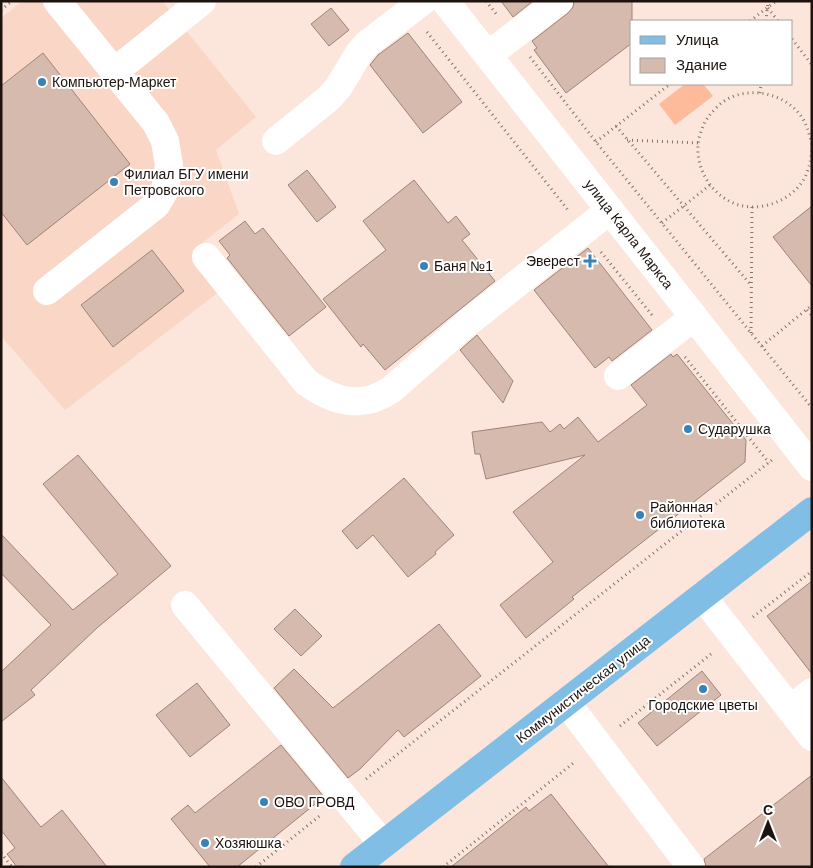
<svg xmlns="http://www.w3.org/2000/svg" width="813" height="868" font-family="Helvetica,sans-serif">
<style>
.built{fill:#fad6c6}
.park{fill:#febb9c}
.building{fill:#d6baae;stroke:#9e8478}
.lines{fill:none;stroke-linecap:round;stroke-linejoin:round}
.path{stroke:#83746c;stroke-width:3;stroke-dasharray:1 4;stroke-linecap:butt}
.minor{stroke:#fff;stroke-width:28}
.major{stroke:#81bee5;stroke-width:28}
.poi-dot{fill:#3783b6;stroke:#fff;stroke-width:2}
.labels{text-anchor:middle;stroke-width:4;stroke-linejoin:round;paint-order:stroke}
.poi-label{font-size:14px;fill:#1c130e;stroke:#fff;text-anchor:start}
.street-label{font-size:14px;fill:#1c130e;stroke:#fff}
</style>
<rect width="100%" height="100%" fill="#fce5da"/>
<polygon class="built" points="23,1 162,1 256,117 216,150 239,214 192,251 220,291 65,410 1,336 1,18"/>
<polygon class="park" points="685,84 703,84 713,96 675,125 659,104"/>
<g class="building">
<polygon points="501,1 533,1 513,17"/>
<polygon points="574,1 632,1 632,43 566,93 534,50 537,48 532,41 568,13 573,7"/>
<polygon points="331,8 349,30 329,46 311,24"/>
<polygon points="408,33 462,102 423,133 370,65 378,55"/>
<polygon points="43,53 130,164 27,245 1,212 1,86"/>
<polygon points="307,170 336,207 317,222 288,185"/>
<polygon points="414,180 448,223 456,216 470,234 462,240 495,281 385,370 363,344 361,347 323,299 386,250 363,221"/>
<polygon points="812,206 812,286 773,237"/>
<polygon points="245,221 255,234 263,228 326,307 289,336 227,258 230,255 219,241"/>
<polygon points="588,248 652,330 612,361 609,357 595,368 534,290"/>
<polygon points="152,250 184,291 113,347 81,305"/>
<polygon points="477,335 513,381 503,403 460,350"/>
<polygon points="671,354 673,357 677,354 746,440 745,462 572,597 574,599 526,638 500,605 553,562 513,512 585,455 486,479 480,454 475,454 472,432 542,422 550,432 560,424 564,429 578,417 598,442 647,405 631,385"/>
<polygon points="78,455 171,566 97,628 31,690 35,695 1,722 1,672 51,625 1,573 1,534 73,610 118,574 43,484"/>
<polygon points="404,478 454,535 435,552 436,554 408,577 373,535 357,549 342,531"/>
<polygon points="812,581 812,674 767,616"/>
<polygon points="295,609 322,636 301,656 274,629"/>
<polygon points="439,624 481,676 404,737 398,730 360,769 348,778 274,688 294,669 333,708"/>
<polygon points="702,671 721,695 657,746 638,723"/>
<polygon points="197,683 230,725 190,757 156,715"/>
<polygon points="281,745 324,797 237,867 210,867 171,819 188,805 195,813"/>
<polygon points="812,775 812,867 706,867 704,859"/>
<polygon points="1,777 41,827 62,810 107,867 17,867 7,854 15,848 1,830"/>
<polygon points="551,794 609,867 451,867 526,807 529,811"/>
</g>
<g class="lines">
<g class="path">
<polyline points="486,1 497,15"/>
<polyline points="768,8 778,21"/>
<polyline points="1,10 12,1"/>
<polyline points="750,21 776,1"/>
<polyline points="766,21 768,1"/>
<polyline points="427,32 568,210"/>
<polyline points="792,39 812,65"/>
<polyline points="530,57 596,142 812,408"/>
<polyline points="760,93 761,84"/>
<polyline points="616,126 750,284"/>
<polyline points="627,140 698,143"/>
<polyline points="596,142 670,84"/>
<path d="M 812,144 C 809,134 807,124 801,116 C 782,90 740,84 717,107 C 710,114 705,120 702,129 C 689,159 708,196 739,205 C 764,212 795,199 806,175 C 810,166 811,158 812,149"/>
<polyline points="662,223 710,185"/>
<polyline points="601,252 652,315"/>
<polyline points="807,310 812,316"/>
<polyline points="751,333 752,207"/>
<polyline points="762,346 812,305"/>
<polyline points="685,357 769,463"/>
<polyline points="753,617 812,571"/>
<polyline points="620,726 711,654"/>
<polyline points="366,779 772,460"/>
<polyline points="1,853 12,867"/>
<polyline points="256,867 322,814"/>
<polyline points="443,867 576,761"/>
</g>
<g class="minor">
<polyline points="445,1 557,143 812,467"/>
<polyline points="488,55 559,1"/>
<polyline points="114,72 202,1"/>
<polyline points="276,141 329,98 338,88 359,53 367,44 423,1"/>
<path d="M 206,257 L 306,382 C 334,402 362,410 392,389 L 466,324 L 610,210"/>
<polyline points="47,291 156,205 165,190 169,165 165,141 156,123 57,1"/>
<polyline points="618,376 694,317"/>
<polyline points="702,596 812,737"/>
<polyline points="185,605 383,844"/>
<polyline points="566,702 691,867"/>
<polyline points="790,709 812,692"/>
</g>
<polyline class="major" points="354,867 812,511"/>
</g>
<g class="poi-dot">
<circle cx="42" cy="82" r="5"/>
<circle cx="114" cy="182" r="5"/>
<path d="M587.5 253.5h5v5h5v5h-5v5h-5v-5h-5v-5h5z"/>
<circle cx="424" cy="266" r="5"/>
<circle cx="688" cy="429" r="5"/>
<circle cx="640" cy="515" r="5"/>
<circle cx="703" cy="689" r="5"/>
<circle cx="264" cy="802" r="5"/>
<circle cx="205" cy="843" r="5"/>
</g>
<g class="labels">
<g class="poi-label">
<text x="52" y="87">Компьютер-Маркет</text>
<text x="124" y="179">Филиал БГУ имени<tspan x="124" dy="16">Петровского</tspan></text>
<text x="580" y="266" text-anchor="end">Эверест</text>
<text x="434" y="271">Баня №1</text>
<text x="698" y="434">Сударушка</text>
<text x="650" y="512">Районная<tspan x="650" dy="16">библиотека</tspan></text>
<text x="703" y="710" text-anchor="middle">Городские цветы</text>
<text x="274" y="807">ОВО ГРОВД</text>
<text x="215" y="848">Хозяюшка</text>
</g>
<g class="street-label">
<text transform="translate(629 234) rotate(52)" y="5">улица Карла Маркса</text>
<text transform="translate(583 689) rotate(-38)" y="5">Коммунистическая улица</text>
</g>
</g>
<rect width="813" height="868" fill="none" stroke="#1c130e" stroke-width="5"/>
<rect x="630" y="20" width="162" height="65" fill="#ffffff" stroke="#a4a19f"/>
<rect x="640" y="36" width="25" height="8" fill="#81bee5" stroke="#a4a19f"/>
<text x="676" y="45" font-size="15" fill="#1c130e">Улица</text>
<rect x="640" y="58" width="25" height="15" fill="#d6baae" stroke="#a4a19f"/>
<text x="676" y="70" font-size="15" fill="#1c130e">Здание</text>
<g transform="translate(768 823)" stroke="#ffffff" stroke-width="4" paint-order="stroke">
<path d="M0-4L9 19L0 12L-9 19Z" fill="#1c130e"/>
<text y="-8" font-size="14" font-weight="bold" text-anchor="middle" fill="#1c130e">С</text>
</g>
</svg>
